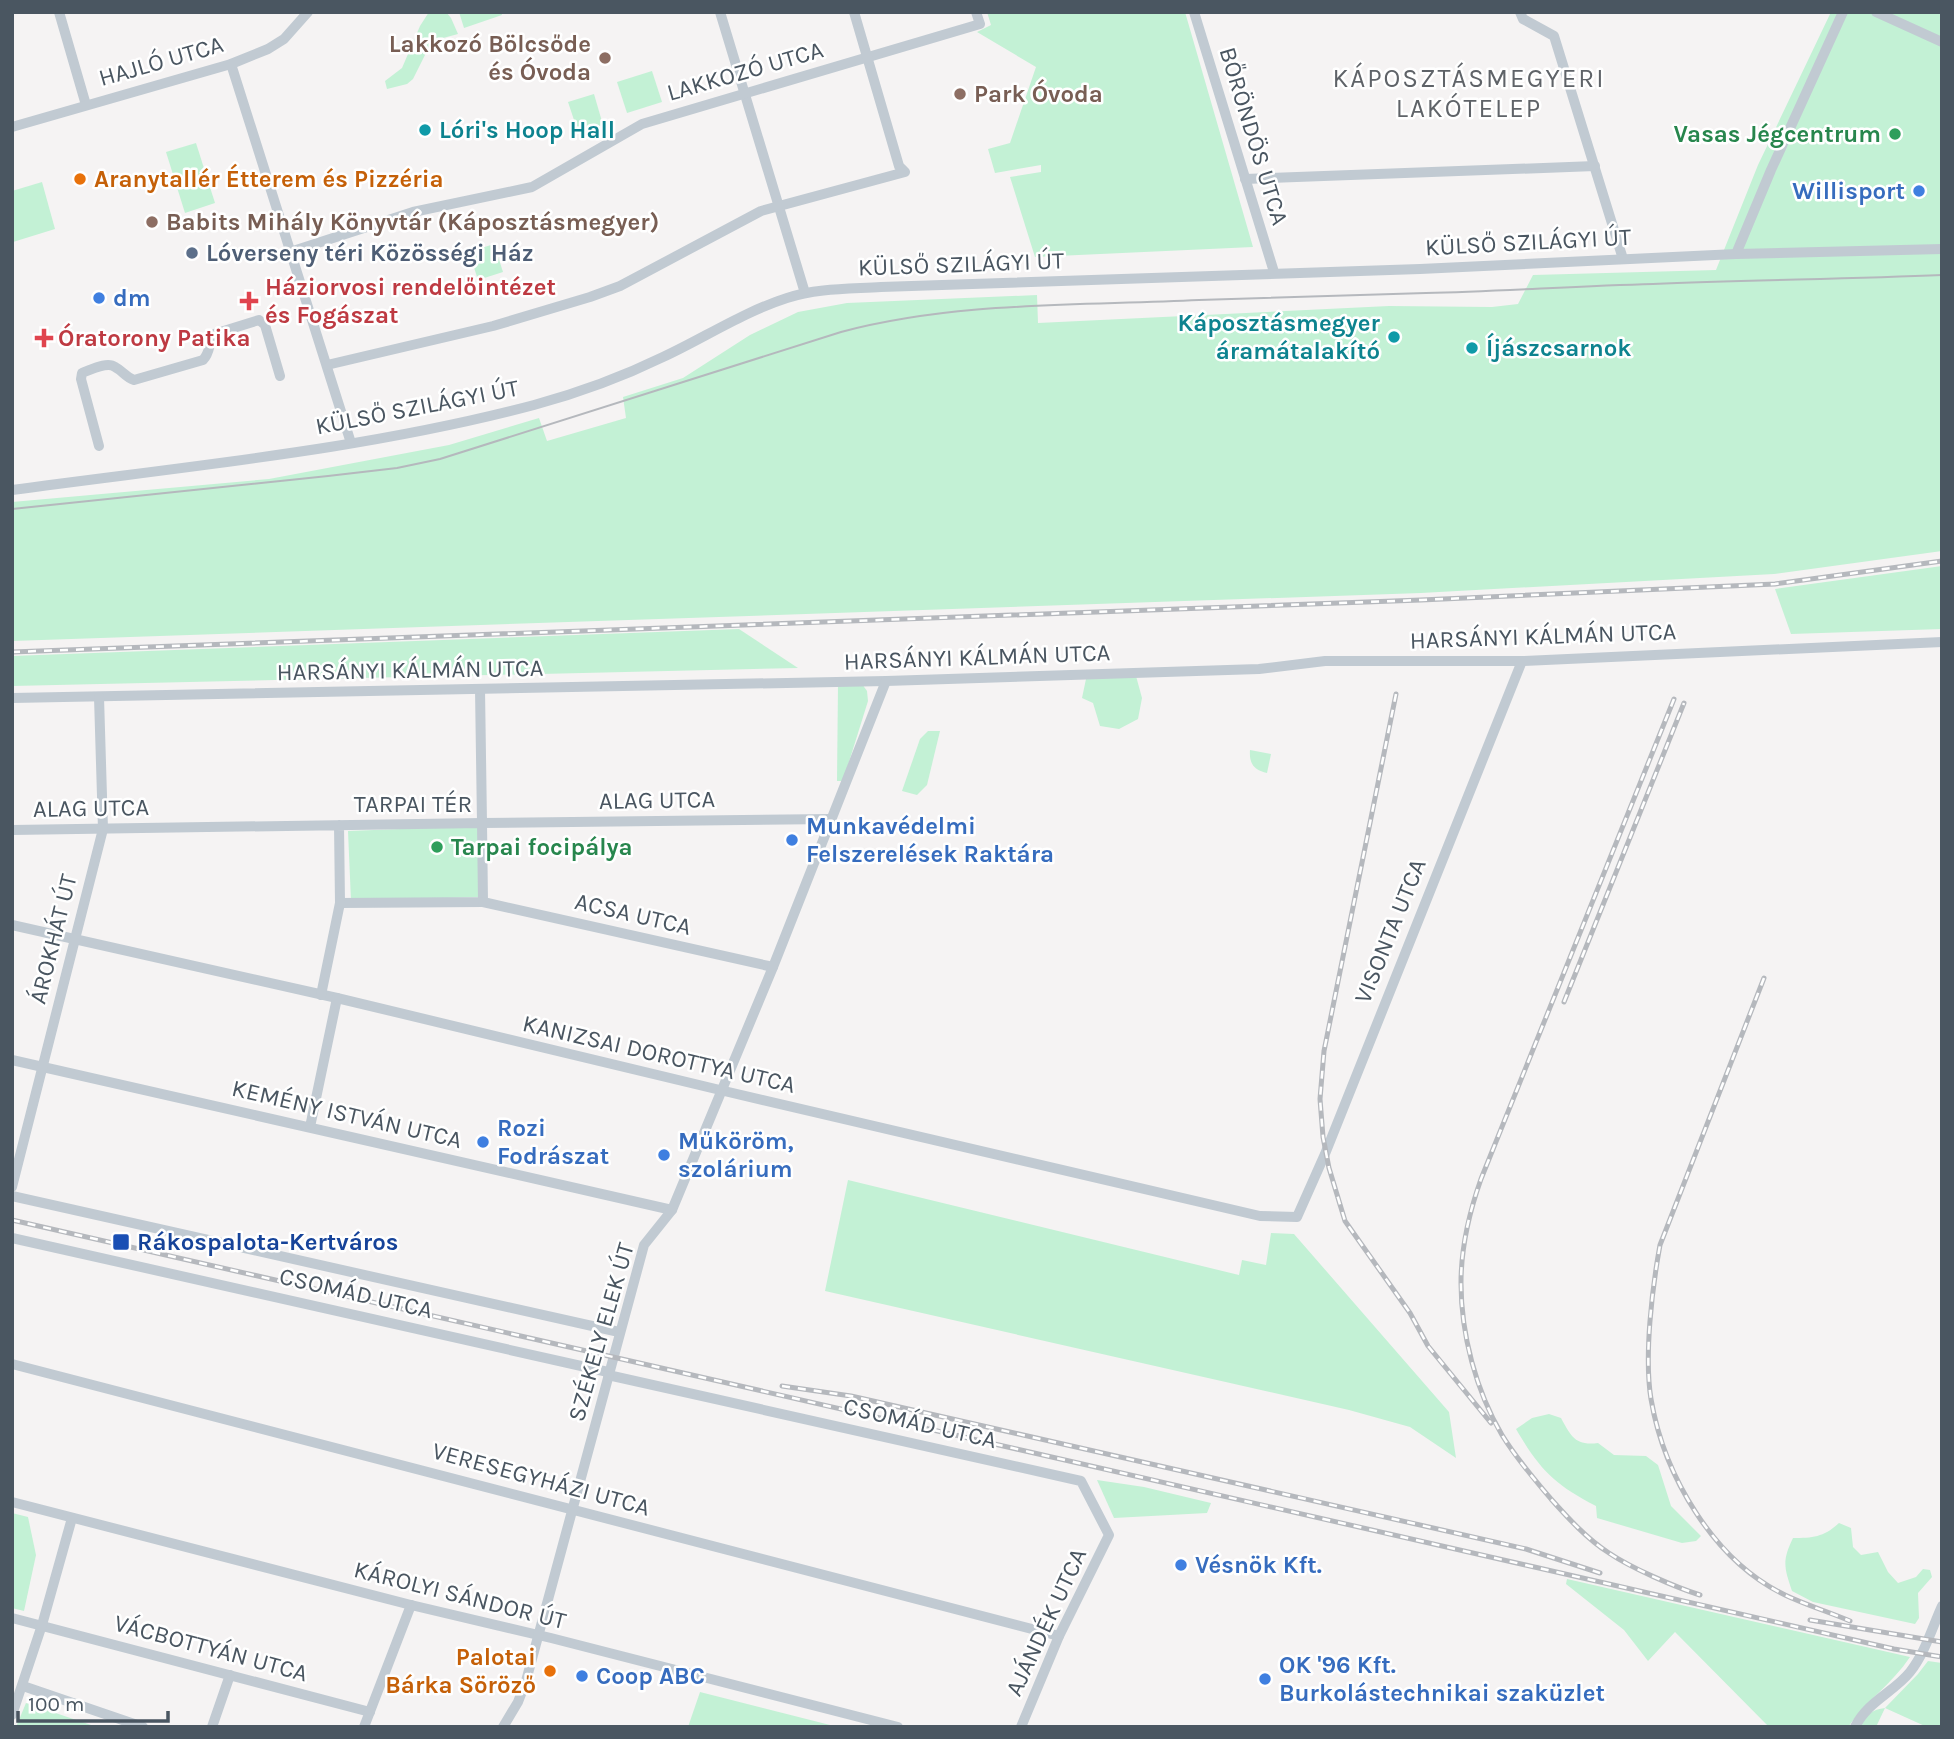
<svg xmlns="http://www.w3.org/2000/svg" width="1954" height="1739" font-family="Karla,sans-serif">
<style>
.green{fill:#c3f1d5}
.lines{fill:none;stroke-linecap:round;stroke-linejoin:round}
.minor{stroke:#c1cad2;stroke-width:10}
.tram{stroke:#b5b8bd;stroke-width:2}
.rail-casing{stroke:#b5b8bd;stroke-width:5}
.rail{stroke:#fff;stroke-width:2.5;stroke-dasharray:8;stroke-linecap:butt}
.education-dot{fill:#8d6e63;stroke:#fff;stroke-width:2.5}
.culture-dot{fill:#0f9aa8;stroke:#fff;stroke-width:2.5}
.leisure-dot{fill:#2e9e5b;stroke:#fff;stroke-width:2.5}
.food-dot{fill:#e8710a;stroke:#fff;stroke-width:2.5}
.shop-dot{fill:#3f7fe0;stroke:#fff;stroke-width:2.5}
.service-dot{fill:#5c6f8a;stroke:#fff;stroke-width:2.5}
.health-dot{fill:#e0444e;stroke:#fff;stroke-width:2.5}
.transit-dot{fill:#1a4fb4;stroke:#fff;stroke-width:2.5}
.labels{text-anchor:middle;stroke-width:5;stroke-linejoin:round;paint-order:stroke}
.education-label{font-size:24px;font-weight:bold;fill:#785e54;stroke:#fff;text-anchor:start}
.street-label{font-size:24px;fill:#4a5661;stroke:#fff}
.culture-label{font-size:24px;font-weight:bold;fill:#0d838f;stroke:#fff;text-anchor:start}
.leisure-label{font-size:24px;font-weight:bold;fill:#27864d;stroke:#fff;text-anchor:end}
.food-label{font-size:24px;font-weight:bold;fill:#c56008;stroke:#fff;text-anchor:start}
.shop-label{font-size:24px;font-weight:bold;fill:#366cbe;stroke:#fff;text-anchor:start}
.service-label{font-size:24px;font-weight:bold;fill:#4e5e75;stroke:#fff;text-anchor:start}
.health-label{font-size:24px;font-weight:bold;fill:#be3a42;stroke:#fff;text-anchor:start}
.transit-label{font-size:24px;font-weight:bold;fill:#164399;stroke:#fff;text-anchor:start}
.neighbourhood-label{font-size:26px;letter-spacing:2px;fill:#5f6368;stroke:#fff}
</style>
<rect width="100%" height="100%" fill="#f5f3f3"/>
<g class="green">
<polygon points="429,12 446,12 451,18 458,34 432,41 413,79 407,84 387,89 385,81 402,68 420,26"/>
<polygon points="459,12 501,12 502,15 464,28"/>
<polygon points="987,12 1185,12 1253,247 1035,257 1010,177 1041,172 1041,165 995,173 988,149 1010,143 1036,67 977,32 991,25"/>
<polygon points="1831,12 1942,12 1942,551 1774,574 1421,593 12,641 12,502 269,479 449,445 539,418 547,441 626,418 623,397 683,378 750,335 798,312 847,303 1037,295 1038,323 1389,306 1492,307 1518,304 1533,275 1716,270 1758,165"/>
<polygon points="652,71 662,102 627,113 617,82"/>
<polygon points="594,94 603,125 578,132 568,102"/>
<polygon points="196,143 215,203 185,213 166,152"/>
<polygon points="42,182 55,229 13,242 12,191"/>
<polygon points="494,244 503,272 478,280 469,252"/>
<polygon points="1942,566 1942,629 1791,634 1775,589"/>
<polygon points="739,629 798,668 12,686 12,656"/>
<polygon points="1136,676 1142,698 1138,719 1119,729 1100,726 1093,703 1082,698 1086,679"/>
<polygon points="862,684 867,691 868,701 843,781 837,781 838,685"/>
<polygon points="928,731 940,731 927,785 917,795 902,791 920,739"/>
<path d="M 1250,750 L 1271,754 L 1267,773 C 1254,770 1249,764 1250,750 Z"/>
<polygon points="478,826 480,897 351,901 348,831"/>
<polygon points="848,1180 1239,1275 1242,1260 1266,1265 1271,1233 1294,1234 1449,1412 1456,1458 1410,1427 1349,1410 825,1291"/>
<path d="M 1549,1414 L 1561,1418 C 1571,1436 1575,1446 1598,1443 L 1614,1455 L 1646,1456 L 1658,1465 L 1671,1506 L 1701,1536 L 1696,1541 L 1682,1543 L 1597,1518 L 1596,1506 C 1554,1484 1540,1470 1516,1429 L 1532,1418 Z"/>
<polygon points="1097,1480 1144,1487 1211,1503 1207,1513 1114,1518"/>
<polygon points="12,1513 28,1517 36,1555 24,1611 12,1608"/>
<path d="M 1839,1523 L 1851,1528 L 1853,1547 L 1861,1555 L 1878,1552 L 1888,1572 L 1898,1583 L 1916,1577 L 1923,1569 L 1930,1570 L 1932,1577 L 1918,1593 L 1919,1618 L 1915,1624 L 1813,1602 L 1792,1591 C 1784,1567 1782,1561 1793,1538 C 1813,1538 1824,1537 1839,1523 Z"/>
<path d="M 1567,1579 L 1910,1657 C 1892,1684 1867,1700 1848,1727 L 1769,1727 L 1675,1632 L 1648,1661 L 1624,1630 L 1566,1584 Z"/>
<path d="M 1928,1661 L 1942,1663 L 1942,1722 L 1939,1727 L 1927,1727 L 1885,1708 L 1876,1727 L 1859,1727 C 1864,1716 1873,1709 1885,1708 L 1918,1674 Z"/>
<polygon points="700,1692 838,1727 688,1727"/>
<polygon points="26,1703 97,1727 16,1727"/>
</g>
<g class="lines">
<g class="minor">
<polyline points="59,12 86,105"/>
<polyline points="720,12 805,293"/>
<polyline points="1194,12 1274,272"/>
<polyline points="1520,12 1523,19 1554,36 1623,259"/>
<polyline points="1876,12 1942,42"/>
<polyline points="231,64 351,443"/>
<polyline points="12,127 231,64 268,49 284,39 308,12"/>
<polyline points="1245,179 1595,166"/>
<polyline points="290,252 413,212 532,187 642,124 980,24 976,12"/>
<polyline points="1736,254 1771,170 1843,12"/>
<polyline points="327,365 493,326 590,297 620,286 761,211 905,172 899,166 854,12"/>
<path d="M 99,446 L 81,379 L 82,373 C 91,370 107,361 115,367 C 123,371 125,377 134,380 L 203,360 C 211,352 208,343 214,334 L 259,320 L 265,325 L 280,376"/>
<path d="M 12,490 C 187,466 364,450 534,405 C 578,393 622,377 663,357 C 704,338 743,312 787,298 C 817,288 850,289 881,287 L 1420,269 L 1736,254 L 1942,249"/>
<polyline points="480,689 482,823 832,819"/>
<polyline points="12,698 886,681 1259,669 1325,661 1522,661 1942,642"/>
<polyline points="12,830 482,823 483,902 340,903 339,825"/>
<polyline points="483,902 773,967"/>
<polyline points="12,925 337,998 720,1090 1260,1216 1297,1217 1325,1154 1522,661"/>
<polyline points="321,995 340,903"/>
<polyline points="12,1060 672,1210"/>
<polyline points="310,1127 337,998"/>
<polyline points="12,1187 103,829 99,697"/>
<polyline points="12,1196 619,1332"/>
<polyline points="12,1238 608,1372"/>
<polyline points="12,1364 1059,1636"/>
<polyline points="608,1375 1081,1481 1109,1535 1059,1636 1021,1727"/>
<polyline points="12,1502 411,1605 551,1638 898,1727"/>
<polyline points="12,1618 370,1712"/>
<polyline points="23,1686 143,1727"/>
<polyline points="12,1715 42,1625 72,1518"/>
<polyline points="212,1727 230,1675"/>
<polyline points="364,1727 411,1605"/>
<polyline points="503,1727 518,1702 526,1681 644,1245 672,1210 773,967 886,681"/>
<path d="M 1855,1727 C 1867,1702 1894,1692 1910,1672 C 1925,1653 1932,1628 1942,1606"/>
</g>
<path class="tram" d="M 12,509 L 328,476 L 397,468 L 440,459 L 841,332 C 958,301 1079,306 1199,300 C 1275,297 1351,296 1426,293 C 1502,291 1578,286 1653,284 C 1750,280 1846,279 1942,275"/>
<g class="rail-casing">
<g id="rail">
<polyline points="12,652 1421,600 1775,584 1942,561"/>
<polyline points="1396,694 1324,1051 1320,1099 1323,1137 1329,1168 1345,1221 1410,1313 1428,1346 1491,1423"/>
<path d="M 1674,699 L 1481,1179 C 1469,1213 1461,1247 1461,1283 C 1461,1334 1476,1391 1502,1435 C 1516,1458 1534,1479 1551,1499 C 1568,1518 1587,1539 1609,1553 C 1631,1568 1675,1587 1700,1595"/>
<path d="M 1764,978 L 1660,1245 C 1652,1289 1644,1356 1651,1399 C 1664,1476 1714,1561 1785,1595 C 1806,1605 1829,1612 1850,1621"/>
<polyline points="1564,1002 1684,703"/>
<polyline points="12,1220 1894,1649 1942,1657"/>
<polyline points="782,1386 851,1396 1526,1549 1600,1573"/>
<polyline points="1810,1620 1942,1642"/>
</g>
</g>
<use href="#rail" class="rail"/>
</g>
<g class="education-dot">
<circle cx="605" cy="58" r="7"/>
<circle cx="960" cy="94" r="7"/>
<circle cx="152" cy="222" r="7"/>
</g>
<g class="culture-dot">
<circle cx="425" cy="130" r="7"/>
<circle cx="1394" cy="337" r="7"/>
<circle cx="1472" cy="348" r="7"/>
</g>
<g class="leisure-dot">
<circle cx="1895" cy="134" r="7"/>
<circle cx="437" cy="847" r="7"/>
</g>
<g class="food-dot">
<circle cx="80" cy="179" r="7"/>
<circle cx="550" cy="1671" r="7"/>
</g>
<g class="shop-dot">
<circle cx="1919" cy="191" r="7"/>
<circle cx="99" cy="298" r="7"/>
<circle cx="792" cy="840" r="7"/>
<circle cx="483" cy="1142" r="7"/>
<circle cx="664" cy="1155" r="7"/>
<circle cx="1181" cy="1565" r="7"/>
<circle cx="582" cy="1676" r="7"/>
<circle cx="1265" cy="1679" r="7"/>
</g>
<circle class="service-dot" cx="192" cy="253" r="7"/>
<g class="health-dot">
<path d="M245.5 290.5h7v7h7v7h-7v7h-7v-7h-7v-7h7z"/>
<path d="M40.5 327.5h7v7h7v7h-7v7h-7v-7h-7v-7h7z"/>
</g>
<rect class="transit-dot" x="112" y="1233" width="18" height="18" rx="3.5"/>
<g class="labels">
<g class="education-label">
<text x="591" y="52" text-anchor="end">Lakkozó Bölcsőde<tspan x="591" dy="28">és Óvoda</tspan></text>
<text x="974" y="102">Park Óvoda</text>
<text x="166" y="230">Babits Mihály Könyvtár (Káposztásmegyer)</text>
</g>
<g class="street-label">
<text transform="translate(161 61) rotate(-16)" y="8">HAJLÓ UTCA</text>
<text transform="translate(745 71) rotate(-16)" y="8">LAKKOZÓ UTCA</text>
<text transform="translate(1254 136) rotate(73)" y="8">BŐRÖNDÖS UTCA</text>
<text transform="translate(1528 242) rotate(-3)" y="8">KÜLSŐ SZILÁGYI ÚT</text>
<text transform="translate(961 264) rotate(-2)" y="8">KÜLSŐ SZILÁGYI ÚT</text>
<text transform="translate(417 407) rotate(-11)" y="8">KÜLSŐ SZILÁGYI ÚT</text>
<text transform="translate(1543 636) rotate(-2)" y="8">HARSÁNYI KÁLMÁN UTCA</text>
<text transform="translate(977 657) rotate(-2)" y="8">HARSÁNYI KÁLMÁN UTCA</text>
<text transform="translate(410 670) rotate(-1)" y="8">HARSÁNYI KÁLMÁN UTCA</text>
<text transform="translate(657 800) rotate(-1)" y="8">ALAG UTCA</text>
<text x="413" y="812">TARPAI TÉR</text>
<text transform="translate(91 808) rotate(-1)" y="8">ALAG UTCA</text>
<text transform="translate(633 914) rotate(13)" y="8">ACSA UTCA</text>
<text transform="translate(1390 931) rotate(-68)" y="8">VISONTA UTCA</text>
<text transform="translate(53 939) rotate(-76)" y="8">ÁROKHÁT ÚT</text>
<text transform="translate(659 1054) rotate(13)" y="8">KANIZSAI DOROTTYA UTCA</text>
<text transform="translate(347 1114) rotate(13)" y="8">KEMÉNY ISTVÁN UTCA</text>
<text transform="translate(356 1293) rotate(13)" y="8">CSOMÁD UTCA</text>
<text transform="translate(601 1332) rotate(-74)" y="8">SZÉKELY ELEK ÚT</text>
<text transform="translate(920 1423) rotate(13)" y="8">CSOMÁD UTCA</text>
<text transform="translate(541 1479) rotate(15)" y="8">VERESEGYHÁZI UTCA</text>
<text transform="translate(460 1595) rotate(14)" y="8">KÁROLYI SÁNDOR ÚT</text>
<text transform="translate(1046 1622) rotate(-65)" y="8">AJÁNDÉK UTCA</text>
<text transform="translate(211 1648) rotate(15)" y="8">VÁCBOTTYÁN UTCA</text>
</g>
<g class="culture-label">
<text x="439" y="138">Lóri's Hoop Hall</text>
<text x="1380" y="331" text-anchor="end">Káposztásmegyer<tspan x="1380" dy="28">áramátalakító</tspan></text>
<text x="1486" y="356">Íjászcsarnok</text>
</g>
<g class="leisure-label">
<text x="1881" y="142">Vasas Jégcentrum</text>
<text x="451" y="855" text-anchor="start">Tarpai focipálya</text>
</g>
<g class="food-label">
<text x="94" y="187">Aranytallér Étterem és Pizzéria</text>
<text x="536" y="1665" text-anchor="end">Palotai<tspan x="536" dy="28">Bárka Söröző</tspan></text>
</g>
<g class="shop-label">
<text x="1905" y="199" text-anchor="end">Willisport</text>
<text x="113" y="306">dm</text>
<text x="806" y="834">Munkavédelmi<tspan x="806" dy="28">Felszerelések Raktára</tspan></text>
<text x="497" y="1136">Rozi<tspan x="497" dy="28">Fodrászat</tspan></text>
<text x="678" y="1149">Műköröm,<tspan x="678" dy="28">szolárium</tspan></text>
<text x="1195" y="1573">Vésnök Kft.</text>
<text x="1279" y="1673">OK '96 Kft.<tspan x="1279" dy="28">Burkolástechnikai szaküzlet</tspan></text>
<text x="596" y="1684">Coop ABC</text>
</g>
<g class="service-label">
<text x="206" y="261">Lóverseny téri Közösségi Ház</text>
</g>
<g class="health-label">
<text x="265" y="295">Háziorvosi rendelőintézet<tspan x="265" dy="28">és Fogászat</tspan></text>
<text x="58" y="346">Óratorony Patika</text>
</g>
<g class="transit-label">
<text x="137" y="1250">Rákospalota-Kertváros</text>
</g>
<g class="neighbourhood-label">
<text x="1469" y="87">KÁPOSZTÁSMEGYERI<tspan x="1469" dy="30">LAKÓTELEP</tspan></text>
</g>
</g>
<rect width="1954" height="1739" fill="none" stroke="#4a5661" stroke-width="28"/>
<path d="M18 1711v10h150v-10" fill="none" stroke="#4a5661" stroke-width="3.5"/>
<text x="28" y="1711" font-size="21" fill="#4a5661" stroke="#ffffff" stroke-width="5" paint-order="stroke">100 m</text>
</svg>
